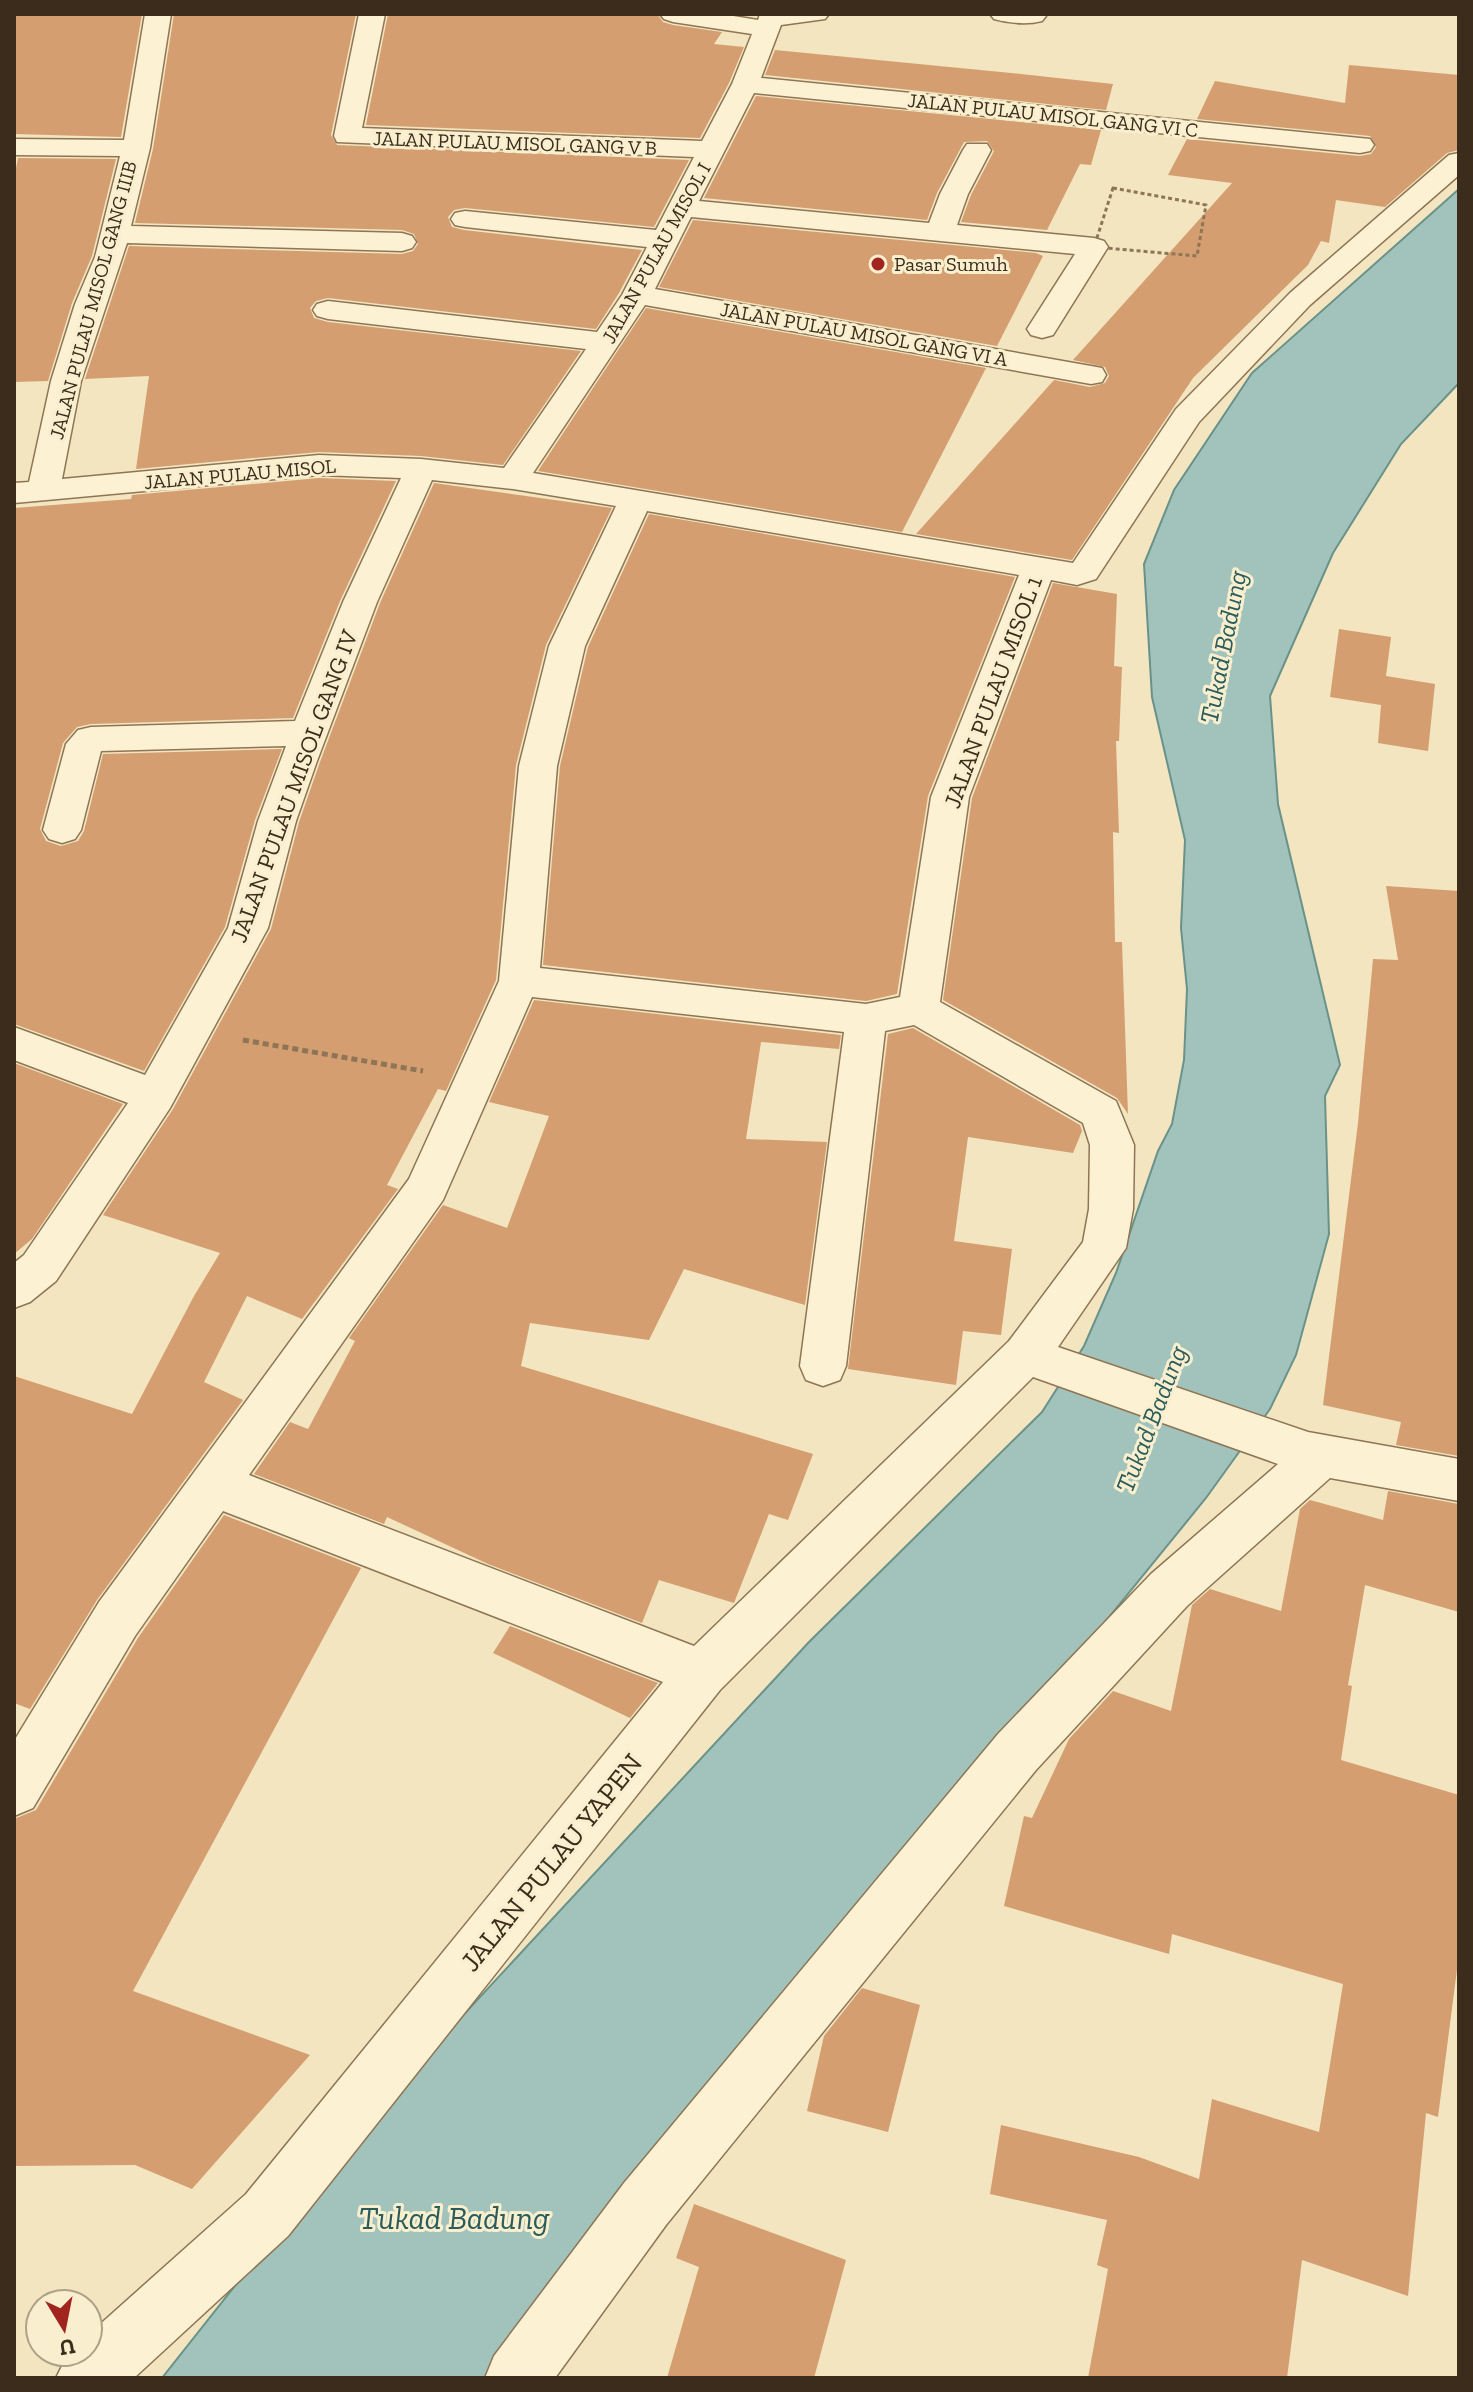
<svg xmlns="http://www.w3.org/2000/svg" width="1473" height="2392" font-family="'Zilla Slab',serif">
<style>
.water{fill:#a2c3bb;stroke:#69928a;stroke-width:2}
.building{fill:#d49e71}
.lines{fill:none;stroke-linecap:round;stroke-linejoin:round}
.minor-casing{stroke:#8d7555;stroke-width:3}
.path-far1{stroke:#8d7555;stroke-width:3;stroke-dasharray:4 3;stroke-linecap:butt}
.path{stroke:#8d7555;stroke-width:5;stroke-dasharray:6 4;stroke-linecap:butt}
.minor{fill:#fcf2d3;fill-rule:evenodd}
.poi-dot{fill:#a2241f;stroke:#f9efcf;stroke-width:3}
.labels{text-anchor:middle;stroke-width:6;stroke-linejoin:round;paint-order:stroke}
.far-street-label{font-size:20px;fill:#3b2c1b;stroke:#f9efcf}
.far-poi-label{font-size:20px;fill:#3b2c1b;stroke:#f9efcf;text-anchor:start}
.street-label{font-size:24px;fill:#3b2c1b;stroke:#f9efcf}
.water-label{font-size:26px;font-style:italic;fill:#295c5b;stroke:#f9efcf}
.near-street-label{font-size:28px;fill:#3b2c1b;stroke:#f9efcf}
.near-water-label{font-size:32px;font-style:italic;fill:#295c5b;stroke:#f9efcf}
</style>
<rect width="100%" height="100%" fill="#f2e5bf"/>
<polygon class="water" points="1459,189 1459,383 1401,444 1333,553 1270,696 1278,804 1340,1065 1325,1096 1329,1234 1296,1355 1270,1409 1206,1498 490,2378 162,2378 366,2120 809,1642 1042,1412 1084,1346 1116,1273 1158,1151 1172,1124 1184,1060 1187,989 1181,928 1185,840 1152,697 1144,564 1174,490 1252,373"/>
<g class="building">
<polygon points="14,14 142,14 121,137 14,134"/>
<polygon points="174,14 356,14 331,135 337,145 689,160 654,227 465,208 454,210 448,217 452,227 464,230 642,250 619,293 596,329 328,298 316,301 310,308 314,318 328,322 581,351 503,465 421,456 319,452 136,469 149,376 85,379 129,246 402,254 413,251 418,244 414,234 402,230 135,223 153,149"/>
<polygon points="388,14 647,14 658,15 663,22 673,25 722,32 714,44 744,47 729,83 700,138 366,125"/>
<polygon points="775,50 1011,73 1113,84 1106,110 765,75"/>
<polygon points="1349,65 1459,75 1459,150 1447,153 1385,207 1336,200 1329,243 1321,241 1308,265 1193,378 1072,560 916,534 1054,380 1090,387 1105,383 1109,376 1105,367 1073,360 1232,183 1168,175 1187,139 1360,156 1371,154 1376,147 1370,136 1197,119 1215,81 1345,103"/>
<polygon points="756,96 1101,130 1091,165 1080,164 1047,230 961,222 971,195 994,151 987,141 964,142 937,193 927,220 704,198"/>
<polygon points="18,158 116,159 92,256 72,303 48,381 14,382 14,178"/>
<polygon points="693,220 1036,253 1043,256 997,346 659,287"/>
<polygon points="646,308 986,368 902,532 538,471"/>
<polygon points="319,478 396,481 340,601 293,718 91,724 77,727 63,743 40,829 46,841 61,846 78,841 84,831 103,754 282,749 255,820 225,927 144,1071 14,1024 14,508 131,499 132,495"/>
<polygon points="434,483 612,508 546,645 516,765 496,980 446,1091 438,1089 387,1185 398,1189 302,1319 247,1296 204,1382 243,1400 97,1600 30,1709 14,1703 14,1376 132,1414 194,1296 220,1253 103,1215 173,1109 271,929 299,822 320,762 380,603"/>
<polygon points="649,514 1015,577 928,796 897,994 866,1001 543,965 560,766 588,647"/>
<polygon points="1053,583 1117,594 1114,666 1122,667 1119,741 1116,741 1119,833 1113,832 1115,942 1122,942 1128,1114 1117,1098 943,1000 972,798"/>
<polygon points="1339,629 1391,637 1386,676 1435,684 1428,751 1378,743 1381,705 1330,697"/>
<polygon points="1386,886 1459,891 1459,1456 1396,1445 1401,1422 1323,1405 1358,1123 1373,959 1398,960"/>
<polygon points="534,1000 841,1035 839,1049 761,1042 746,1139 827,1142 805,1305 684,1269 649,1340 530,1323 521,1366 813,1454 788,1520 769,1514 734,1603 659,1580 642,1623 488,1564 387,1517 384,1524 254,1474 290,1422 308,1429 355,1341 349,1338 443,1205 507,1228 549,1116 489,1102"/>
<polygon points="913,1028 1080,1125 1082,1131 1073,1153 968,1137 954,1241 1012,1249 1001,1335 963,1331 956,1385 848,1369 888,1034"/>
<polygon points="14,1063 123,1104 32,1239 14,1254"/>
<polygon points="1388,1491 1459,1504 1459,1612 1365,1585 1348,1685 1352,1686 1341,1760 1459,1795 1459,1954 1438,2117 1426,2113 1408,2296 1302,2260 1287,2378 1088,2378 1108,2269 1097,2265 1107,2220 990,2194 1001,2125 1139,2157 1199,2179 1212,2099 1319,2132 1343,1984 1172,1934 1169,1954 1004,1906 1024,1816 1032,1818 1069,1739 1113,1691 1171,1711 1192,1605 1210,1589 1281,1611 1300,1509 1310,1500 1383,1520"/>
<polygon points="224,1515 361,1568 133,1991 310,2055 192,2189 135,2165 14,2166 14,1819 36,1810 138,1638"/>
<polygon points="510,1626 658,1683 630,1718 493,1653"/>
<polygon points="862,1988 920,2005 888,2132 807,2111 824,2036"/>
<polygon points="694,2204 846,2260 814,2378 667,2378 699,2267 676,2258"/>
</g>
<g class="lines">
<g class="minor-casing">
<g id="minor">
<path d="M 145,14 L 171,14 L 150,148 L 131,226 L 402,233 L 412,236 L 416,242 L 412,248 L 402,251 L 127,243 L 81,381 L 62,479 L 319,455 L 421,459 L 504,468 L 586,349 L 328,319 L 317,316 L 313,310 L 317,304 L 328,301 L 597,332 L 622,295 L 647,247 L 465,227 L 455,225 L 451,219 L 455,213 L 465,211 L 656,230 L 694,157 L 337,142 L 334,136 L 359,14 L 385,14 L 362,128 L 702,141 L 732,84 L 752,34 L 673,22 L 664,19 L 660,14 L 721,14 L 758,20 L 760,14 L 829,14 L 825,19 L 781,25 L 761,78 L 1370,139 L 1374,145 L 1370,151 L 1360,153 L 754,93 L 699,201 L 929,223 L 940,194 L 963,150 L 967,144 L 987,144 L 991,150 L 968,194 L 957,225 L 1094,238 L 1104,241 L 1108,247 L 1053,335 L 1042,338 L 1031,335 L 1027,329 L 1075,254 L 691,217 L 655,289 L 1091,366 L 1102,368 L 1106,375 L 1102,382 L 1091,384 L 645,305 L 533,473 L 1073,563 L 1176,409 L 1290,293 L 1449,155 L 1459,153 L 1459,175 L 1310,305 L 1199,422 L 1096,579 L 1077,585 L 1051,580 L 969,797 L 940,1002 L 1116,1101 L 1134,1145 L 1133,1209 L 1126,1248 L 1058,1347 L 1308,1432 L 1459,1459 L 1459,1501 L 1330,1478 L 1187,1606 L 1036,1770 L 666,2225 L 555,2378 L 485,2378 L 494,2356 L 624,2183 L 998,1734 L 1151,1574 L 1278,1464 L 1033,1377 L 720,1690 L 288,2236 L 134,2378 L 56,2378 L 69,2352 L 88,2352 L 88,2335 L 246,2194 L 663,1682 L 223,1511 L 135,1636 L 33,1808 L 14,1816 L 14,1741 L 99,1602 L 409,1179 L 499,981 L 519,766 L 549,646 L 616,506 L 513,489 L 432,480 L 377,602 L 317,761 L 296,821 L 268,928 L 170,1108 L 56,1281 L 30,1302 L 14,1308 L 14,1263 L 24,1255 L 128,1103 L 14,1060 L 14,1027 L 145,1075 L 228,928 L 258,821 L 286,746 L 101,751 L 81,830 L 75,839 L 62,843 L 49,839 L 43,830 L 66,744 L 78,730 L 91,727 L 295,721 L 343,602 L 401,478 L 319,475 L 14,503 L 14,483 L 29,482 L 51,381 L 75,304 L 95,257 L 120,156 L 14,155 L 14,139 L 124,140 ZM 647,511 L 1019,575 L 931,797 L 900,997 L 866,1004 L 540,968 L 557,766 L 585,646 ZM 532,997 L 844,1032 L 800,1366 L 806,1380 L 823,1386 L 840,1380 L 846,1366 L 885,1031 L 914,1025 L 1083,1123 L 1090,1145 L 1089,1209 L 1083,1242 L 1009,1341 L 694,1646 L 249,1475 L 443,1200 Z"/>
<path d="M 990,14 L 1044,14 L 1046,16 L 1042,21 C 1027,25 1009,23 994,19 Z"/>
</g>
</g>
<polygon class="path-far1" points="1113,188 1206,205 1197,256 1094,247"/>
<polyline class="path" points="243,1040 423,1071"/>
<use href="#minor" class="minor"/>
</g>
<circle class="poi-dot" cx="878" cy="264" r="8"/>
<g class="labels">
<g class="far-street-label">
<text transform="translate(1053 115) rotate(6)" y="7">JALAN PULAU MISOL GANG VI C</text>
<text transform="translate(515 143) rotate(2)" y="7">JALAN PULAU MISOL GANG V B</text>
<text transform="translate(656 253) rotate(-61)" y="7">JALAN PULAU MISOL I</text>
<text transform="translate(93 300) rotate(-75)" y="7">JALAN PULAU MISOL GANG IIIB</text>
<text transform="translate(864 334) rotate(10)" y="7">JALAN PULAU MISOL GANG VI A</text>
<text transform="translate(240 474) rotate(-5)" y="7">JALAN PULAU MISOL</text>
</g>
<g class="far-poi-label">
<text x="894" y="271">Pasar Sumuh</text>
</g>
<g class="street-label">
<text transform="translate(993 692) rotate(-70)" y="8">JALAN PULAU MISOL 1</text>
<text transform="translate(294 786) rotate(-70)" y="8">JALAN PULAU MISOL GANG IV</text>
</g>
<g class="water-label">
<text transform="translate(1223 647) rotate(-79)" y="9">Tukad Badung</text>
<text transform="translate(1151 1419) rotate(-69)" y="9">Tukad Badung</text>
</g>
<g class="near-street-label">
<text transform="translate(551 1862) rotate(-51)" y="10">JALAN PULAU YAPEN</text>
</g>
<g class="near-water-label">
<text x="454" y="2229">Tukad Badung</text>
</g>
</g>
<rect width="1473" height="2392" fill="none" stroke="#3b2c1b" stroke-width="32"/>
<g transform="translate(64 2328) rotate(170)"><circle r="38" fill="#f9efcf" stroke="#ada187" stroke-width="2"/>
<path d="M0-6L14 30L0 20L-14 30Z" fill="#a2241f"/>
<text y="-12" font-size="22" font-weight="bold" text-anchor="middle" fill="#3b2c1b">U</text>
</g>
</svg>
